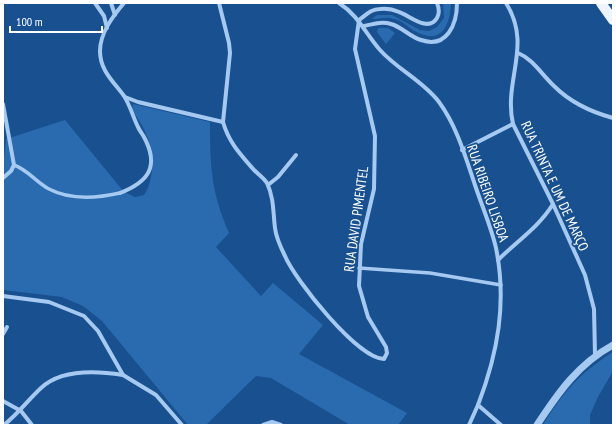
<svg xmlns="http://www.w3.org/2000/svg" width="616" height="428" font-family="'PT Sans Narrow',sans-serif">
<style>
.green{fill:#2a6aaf}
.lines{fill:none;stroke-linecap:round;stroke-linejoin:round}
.pedestrian{stroke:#a5c9f0;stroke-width:3.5}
.minor{stroke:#a5c9f0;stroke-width:4}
.tertiary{stroke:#a5c9f0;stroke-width:7}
.primary{stroke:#eef5ff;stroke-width:10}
.labels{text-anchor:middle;stroke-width:3.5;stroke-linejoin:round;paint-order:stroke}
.street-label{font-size:14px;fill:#fff;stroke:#185090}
</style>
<rect width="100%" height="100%" fill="#185090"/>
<g class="green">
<path d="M 443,3 L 451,3 C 450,21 445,43 421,34 C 411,31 404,21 394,19 C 386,16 379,19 372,19 L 377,15 L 392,15 L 420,30 L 429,31 L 437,27 L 444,18 Z"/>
<polygon points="378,28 388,28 395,33 386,44 377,32"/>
<path d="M 133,104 L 210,122 C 210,166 211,192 229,233 L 216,247 L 261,296 L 273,283 L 323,325 L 299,354 L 407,413 L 398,425 L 350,425 L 271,378 L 256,376 L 206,425 L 188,425 L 102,321 L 83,306 L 62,297 L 3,290 L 3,169 L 6,139 L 65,120 L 124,192 L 135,197 L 144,195 C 155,178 154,153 146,134 C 143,125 136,117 132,109 Z"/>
<path d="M 613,352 L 613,371 L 598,397 L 590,415 L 590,425 L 543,425 C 564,391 579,374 613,352 Z"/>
</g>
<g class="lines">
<g class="pedestrian">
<path d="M 14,165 C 28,170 36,182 49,189 C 70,200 98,198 120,193"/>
<polyline points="359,268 430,273 501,285"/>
</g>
<g class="minor">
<polyline points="95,3 104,16 107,28"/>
<polyline points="111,3 115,15"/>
<path d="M 219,3 L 229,43 L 230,53 L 223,122 C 229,143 241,155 254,170 C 258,174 264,178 267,183 C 274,198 273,212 275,228 C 276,237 281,248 285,256 C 295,280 358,359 384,359 L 387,353 L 386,347 L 368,317 L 359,286 L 361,244 L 374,189 L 375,136 L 355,49 L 359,20 C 366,15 371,9 380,9 C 387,8 392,9 399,12 C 409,15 428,33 437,18 C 440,13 439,8 437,3"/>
<path d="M 339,3 C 359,16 365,33 380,50 C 398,70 423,81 439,102 C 456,125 465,155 474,182 C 481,204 491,226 496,248 C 507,302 498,353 478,405 L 501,425"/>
<path d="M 506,3 C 533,46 503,80 513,124 L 553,204 L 585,275 L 594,309 L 595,355"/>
<path d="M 364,26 C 373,24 382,21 391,24 C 402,27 410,37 421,40 C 447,49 457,24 457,3"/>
<path d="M 518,53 C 533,59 542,75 554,86 C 570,102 591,112 613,118"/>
<polyline points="125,97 138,102 223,122"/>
<polyline points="3,104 14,165 11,171 3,178"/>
<polyline points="462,150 513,124"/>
<polyline points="268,185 278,177 296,155"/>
<path d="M 120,193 C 148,182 160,167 144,137 C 142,133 139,130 138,127 C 133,117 130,105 124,96 C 114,82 100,71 100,51 C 100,33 113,16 124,3"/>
<path d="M 498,260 C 517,241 539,227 553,204"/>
<polyline points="3,296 49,302 84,316 98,331 123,375 156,395 182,425"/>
<polyline points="3,334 7,327"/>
<polyline points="3,401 21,411 32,425"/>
<path d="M 4,425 C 18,414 28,400 41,388 C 61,369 98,371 123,375"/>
<polyline points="263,425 272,422 281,425"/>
<polyline points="469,425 478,405"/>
</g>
<path class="tertiary" d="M 537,425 C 558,393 578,364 613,345"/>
<polyline class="primary" points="601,3 613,20"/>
</g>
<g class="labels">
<g class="street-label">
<text transform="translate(555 186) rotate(65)" y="5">RUA TRINTA E UM DE MARÇO</text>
<text transform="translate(488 193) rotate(71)" y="5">RUA RIBEIRO LISBOA</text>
<text transform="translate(356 219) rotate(-82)" y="5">RUA DAVID PIMENTEL</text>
</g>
</g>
<rect width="616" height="428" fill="none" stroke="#ffffff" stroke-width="8"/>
<path d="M10 26v6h92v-6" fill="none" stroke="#ffffff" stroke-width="2"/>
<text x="16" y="26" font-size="12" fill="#ffffff" stroke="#185090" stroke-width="3" paint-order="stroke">100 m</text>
</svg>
